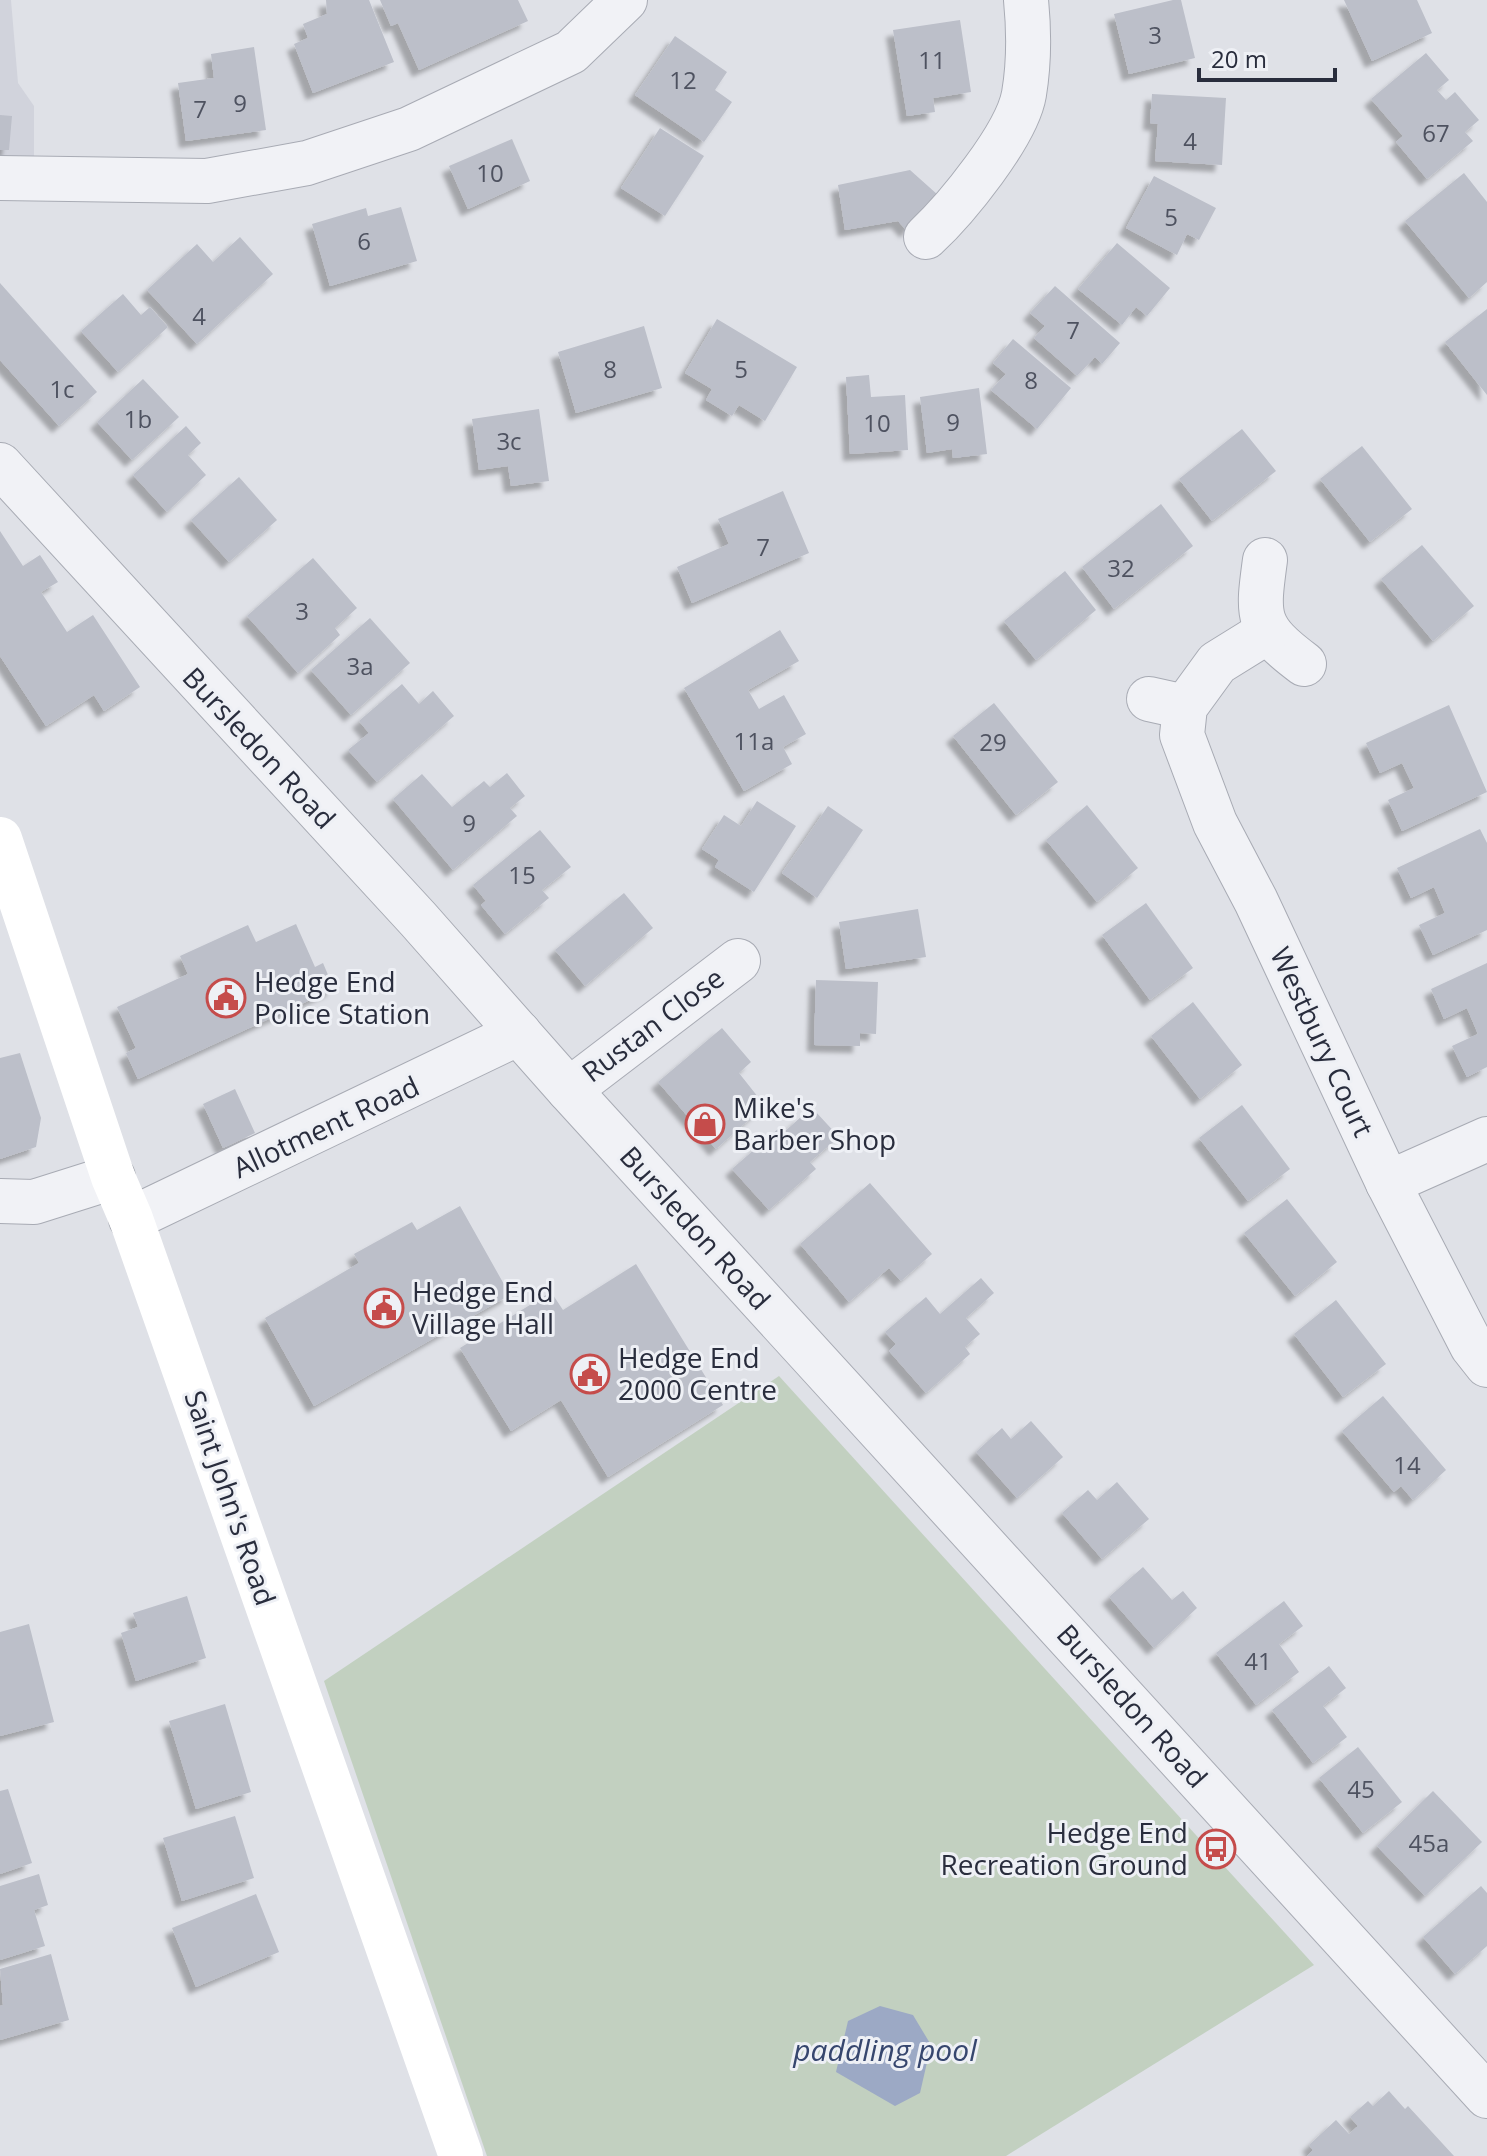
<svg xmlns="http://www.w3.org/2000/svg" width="1487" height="2156" font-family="'Open Sans',sans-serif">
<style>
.built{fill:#d1d3dc}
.green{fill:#c2d0c0}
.water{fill:#9ca9c5}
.building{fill:#bcbfc9;filter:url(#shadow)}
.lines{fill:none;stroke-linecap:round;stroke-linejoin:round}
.minor-casing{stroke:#a8abb4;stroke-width:46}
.tertiary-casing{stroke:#a8abb4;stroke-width:46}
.minor{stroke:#f1f2f6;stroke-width:44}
.tertiary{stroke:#f1f2f6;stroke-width:44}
.secondary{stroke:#fff;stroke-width:44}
.labels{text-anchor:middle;stroke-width:6;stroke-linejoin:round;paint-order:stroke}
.number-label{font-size:24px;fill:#4e5260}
.street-label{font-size:28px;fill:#292d3d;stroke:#eef0f5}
.poi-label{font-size:28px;fill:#292d3d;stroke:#eef0f5;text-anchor:start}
.water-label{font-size:30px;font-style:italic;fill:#36466e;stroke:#eef0f5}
</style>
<defs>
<filter id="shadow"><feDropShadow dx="-7" dy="7" stdDeviation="2" flood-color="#0004"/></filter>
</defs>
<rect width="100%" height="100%" fill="#dfe1e7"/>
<polygon class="built" points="0,0 11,0 18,83 34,106 34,164 0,162"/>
<polygon class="green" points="779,1376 1314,1965 1006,2156 487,2156 324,1681"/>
<polygon class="water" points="880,2006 913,2015 931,2045 920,2093 895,2106 836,2072 848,2021"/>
<g class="building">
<polygon points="326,0 369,0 394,62 313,93 294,44 308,38 303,24 327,14"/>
<polygon points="380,0 518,0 528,21 419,70 398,23 391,26"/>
<polygon points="1173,0 1181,0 1195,58 1129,74 1114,14"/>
<polygon points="1344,0 1417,0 1432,33 1372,61"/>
<polygon points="960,20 971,92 933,98 935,112 907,116 893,30"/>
<polygon points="675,36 727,72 715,90 732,102 704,142 635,95"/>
<polygon points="254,47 266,130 186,141 178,83 214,78 211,54"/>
<polygon points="1426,53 1449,80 1437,90 1446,100 1455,92 1479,120 1465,132 1473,141 1427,179 1396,142 1403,136 1371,99"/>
<polygon points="1152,94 1226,98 1222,165 1155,161 1158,124 1150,123"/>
<polygon points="0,115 12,116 9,150 0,150"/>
<polygon points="660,128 704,156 665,216 621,188"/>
<polygon points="512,139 530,181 468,209 449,166"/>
<polygon points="910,170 938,195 907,231 898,221 845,230 838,185"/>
<polygon points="1464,173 1487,202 1487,282 1469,298 1405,221"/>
<polygon points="1154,176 1216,208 1199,240 1187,234 1177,255 1126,228"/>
<polygon points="401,207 417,261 330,286 312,224 366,208 368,216"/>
<polygon points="240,237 273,274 197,344 147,290 197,244 213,262"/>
<polygon points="1117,243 1170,288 1147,316 1136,307 1122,325 1078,289"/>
<polygon points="0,283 97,392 59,426 0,360"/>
<polygon points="1055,286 1120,343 1102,364 1095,357 1077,376 1034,338 1045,326 1030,313"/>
<polygon points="123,294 141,315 150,307 168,327 118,372 81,331"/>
<polygon points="1487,309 1487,395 1445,342"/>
<polygon points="717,319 797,367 765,421 739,405 732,416 706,400 712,389 685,373"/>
<polygon points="644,326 662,388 576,413 558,352"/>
<polygon points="1013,339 1071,388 1037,429 991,390 1006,374 993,363"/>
<polygon points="869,375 871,397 905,395 908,450 850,454 846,377"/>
<polygon points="143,379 179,417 132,460 97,422"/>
<polygon points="979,388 987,454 953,458 952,449 927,453 920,397"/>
<polygon points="539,409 549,481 511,486 508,466 479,470 472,419"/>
<polygon points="186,426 201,443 188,455 206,475 167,512 133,475"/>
<polygon points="1242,429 1276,471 1212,521 1179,479"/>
<polygon points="1362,446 1412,509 1370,542 1320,479"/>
<polygon points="239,477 277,520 229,562 191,520"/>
<polygon points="783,491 809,553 692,603 677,567 729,544 718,519"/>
<polygon points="1161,504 1193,546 1114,609 1082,567"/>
<polygon points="0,531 23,566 40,555 58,582 41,592 67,632 93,615 140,687 104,711 94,695 46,726 0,656"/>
<polygon points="1422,545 1474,606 1433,641 1381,579"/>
<polygon points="313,558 357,608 335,628 340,635 298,673 247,616"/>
<polygon points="1065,571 1096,610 1036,660 1004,621"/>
<polygon points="370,618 410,663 351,715 311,670"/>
<polygon points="780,630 799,661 748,690 759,709 784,695 806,734 783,747 792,764 744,791 684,688"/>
<polygon points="402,684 419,704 433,691 454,716 377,782 348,750 369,733 359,721"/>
<polygon points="994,703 1058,782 1016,815 953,736"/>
<polygon points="1449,705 1487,792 1402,831 1388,800 1414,788 1402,763 1380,773 1366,743"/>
<polygon points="507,773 525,796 510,808 517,816 453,870 393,799 422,774 452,807 484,781 490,787"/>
<polygon points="757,801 796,826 754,892 715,867 719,860 702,849 724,815 741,826"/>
<polygon points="1087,805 1138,868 1097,902 1046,840"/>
<polygon points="828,806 863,830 817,898 782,873"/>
<polygon points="1480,829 1487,843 1487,930 1433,955 1419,925 1445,913 1434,887 1411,898 1397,868"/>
<polygon points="540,830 571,867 542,890 549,898 505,934 481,905 486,901 473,885"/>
<polygon points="624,893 653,928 585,986 555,950"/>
<polygon points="1146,903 1193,968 1150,1000 1102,935"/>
<polygon points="918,909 926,957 846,969 839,922"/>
<polygon points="296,924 315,967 323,963 334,989 138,1079 126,1053 136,1048 117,1007 188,974 180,956 248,925 256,942"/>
<polygon points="1487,963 1487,1067 1467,1077 1452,1046 1478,1034 1467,1008 1444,1019 1431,989"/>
<polygon points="816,980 878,982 876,1034 860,1033 860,1046 814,1045"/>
<polygon points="1193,1002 1242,1065 1200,1099 1151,1036"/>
<polygon points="722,1028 751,1062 739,1073 758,1097 754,1100 761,1109 716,1149 658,1082"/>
<polygon points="20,1053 41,1118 36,1147 0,1159 0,1058"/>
<polygon points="235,1089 255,1133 223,1148 203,1104"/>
<polygon points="1242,1105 1290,1169 1248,1201 1199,1138"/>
<polygon points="815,1111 839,1137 810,1162 816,1169 769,1210 732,1169 778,1129 782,1134 802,1116 806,1119"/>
<polygon points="870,1183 932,1254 901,1281 889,1268 849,1302 800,1244"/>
<polygon points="1287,1199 1337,1262 1295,1296 1244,1233"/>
<polygon points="460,1206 510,1295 314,1406 265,1318 359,1263 354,1254 412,1222 417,1230"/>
<polygon points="636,1264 723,1405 608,1477 561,1400 511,1431 460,1348 551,1292 563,1310"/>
<polygon points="981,1278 994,1293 966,1318 980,1334 965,1347 970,1354 926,1393 889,1351 896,1344 885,1332 926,1297 940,1314"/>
<polygon points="1336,1300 1386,1364 1343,1397 1294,1334"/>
<polygon points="1383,1396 1446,1470 1413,1500 1401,1486 1394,1492 1342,1431"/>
<polygon points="1031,1421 1063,1457 1017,1498 976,1452 1002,1428 1011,1439"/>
<polygon points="1117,1482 1149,1519 1102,1559 1062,1513 1088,1490 1097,1500"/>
<polygon points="1143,1567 1172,1600 1183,1591 1197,1608 1154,1648 1109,1597"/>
<polygon points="187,1596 206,1658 136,1681 121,1633 138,1627 133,1613"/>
<polygon points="1284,1601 1303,1626 1279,1644 1299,1672 1256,1705 1216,1653"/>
<polygon points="29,1624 54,1722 0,1736 0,1632"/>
<polygon points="1329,1666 1346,1688 1323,1706 1347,1737 1313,1763 1272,1710"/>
<polygon points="225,1704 251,1792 196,1809 169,1721"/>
<polygon points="1358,1747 1402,1802 1363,1833 1319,1778"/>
<polygon points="8,1789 32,1863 0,1874 0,1791"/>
<polygon points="1433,1791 1482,1842 1425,1896 1377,1846"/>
<polygon points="235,1816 254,1878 182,1901 163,1838"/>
<polygon points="39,1874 48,1905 34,1910 45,1946 0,1960 0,1886"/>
<polygon points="1481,1886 1487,1893 1487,1946 1455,1974 1423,1937"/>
<polygon points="256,1894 279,1952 196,1987 172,1928"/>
<polygon points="51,1954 69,2020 0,2040 0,2006 3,2005 0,1969"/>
<polygon points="1389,2091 1405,2109 1408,2106 1454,2156 1307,2156 1313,2150 1309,2145 1336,2120 1349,2134 1358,2126 1350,2117 1368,2101 1373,2106"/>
</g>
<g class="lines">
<g class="minor-casing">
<g id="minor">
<polyline points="0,178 207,181 307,163 409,129 571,52 625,0"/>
<path d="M 926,237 C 956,209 1017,135 1024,94 C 1029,64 1029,30 1026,0"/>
<path d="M 1265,560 C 1257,618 1256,628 1304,664"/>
<polyline points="1267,632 1217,663 1185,707 1182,735 1215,823 1256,901 1388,1183 1472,1346 1487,1365"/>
<polyline points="1149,699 1185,707"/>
<polyline points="569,1090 738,961"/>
<polyline points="1388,1183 1487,1139"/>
<polyline points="0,1201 34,1202 113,1177"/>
<polyline points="131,1219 519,1033"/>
</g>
</g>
<g class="tertiary-casing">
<polyline id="tertiary" points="0,465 418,919 569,1090 1487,2096"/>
</g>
<use href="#minor" class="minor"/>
<use href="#tertiary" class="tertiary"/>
<polyline class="secondary" points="0,839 113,1177 131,1219 461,2156"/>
</g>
<defs>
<g id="civic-ring" transform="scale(2)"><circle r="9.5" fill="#eef0f5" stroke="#c54c4b" stroke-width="1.5"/><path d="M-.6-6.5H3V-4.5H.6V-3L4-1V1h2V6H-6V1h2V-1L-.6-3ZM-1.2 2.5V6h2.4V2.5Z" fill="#c54c4b"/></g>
<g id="shop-ring" transform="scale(2)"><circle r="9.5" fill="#eef0f5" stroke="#c54c4b" stroke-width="1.5"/><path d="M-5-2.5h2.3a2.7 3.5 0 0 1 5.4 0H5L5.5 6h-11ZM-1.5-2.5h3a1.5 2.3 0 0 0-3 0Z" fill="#c54c4b"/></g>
<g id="bus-ring" transform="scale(2)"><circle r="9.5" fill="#eef0f5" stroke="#c54c4b" stroke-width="1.5"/><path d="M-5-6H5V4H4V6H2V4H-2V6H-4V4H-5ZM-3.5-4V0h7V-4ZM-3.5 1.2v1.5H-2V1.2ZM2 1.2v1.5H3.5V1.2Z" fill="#c54c4b"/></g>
</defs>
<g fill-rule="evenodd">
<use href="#civic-ring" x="226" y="998"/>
<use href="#shop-ring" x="705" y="1124"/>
<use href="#civic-ring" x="384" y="1308"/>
<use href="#civic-ring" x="590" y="1374"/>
<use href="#bus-ring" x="1216" y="1849"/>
</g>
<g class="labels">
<g class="number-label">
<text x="1155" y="44">3</text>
<text x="932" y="69">11</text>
<text x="683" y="89">12</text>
<text x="240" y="112">9</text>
<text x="200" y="118">7</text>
<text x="1436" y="142">67</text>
<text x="1190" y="150">4</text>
<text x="490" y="182">10</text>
<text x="1171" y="226">5</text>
<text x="364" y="250">6</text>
<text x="199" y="325">4</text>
<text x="1073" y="339">7</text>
<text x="610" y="378">8</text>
<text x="741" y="378">5</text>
<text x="1031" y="389">8</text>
<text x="62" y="398">1c</text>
<text x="138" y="428">1b</text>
<text x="953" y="431">9</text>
<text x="877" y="432">10</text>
<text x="509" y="450">3c</text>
<text x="763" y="556">7</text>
<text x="1121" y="577">32</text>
<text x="302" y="620">3</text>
<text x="360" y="675">3a</text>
<text x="754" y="750">11a</text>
<text x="993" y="751">29</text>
<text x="469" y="832">9</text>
<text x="522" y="884">15</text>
<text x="1407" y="1474">14</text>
<text x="1258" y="1670">41</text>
<text x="1361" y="1798">45</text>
<text x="1429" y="1852">45a</text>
</g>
<g class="street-label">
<text transform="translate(259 748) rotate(47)" y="10">Bursledon Road</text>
<text transform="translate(653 1025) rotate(-37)" y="10">Rustan Close</text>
<text transform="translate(1322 1042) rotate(65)" y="10">Westbury Court</text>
<text transform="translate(326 1127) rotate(-25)" y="10">Allotment Road</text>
<text transform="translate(695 1228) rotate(48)" y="10">Bursledon Road</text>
<text transform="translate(230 1498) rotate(71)" y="10">Saint John's Road</text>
<text transform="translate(1132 1706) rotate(48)" y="10">Bursledon Road</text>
</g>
<g class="poi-label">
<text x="254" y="992">Hedge End<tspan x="254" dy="32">Police Station</tspan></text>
<text x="733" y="1118">Mike's<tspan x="733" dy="32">Barber Shop</tspan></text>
<text x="412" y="1302">Hedge End<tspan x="412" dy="32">Village Hall</tspan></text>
<text x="618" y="1368">Hedge End<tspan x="618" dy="32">2000 Centre</tspan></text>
<text x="1188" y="1843" text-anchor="end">Hedge End<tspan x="1188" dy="32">Recreation Ground</tspan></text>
</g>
<g class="water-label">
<text x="885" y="2061">paddling pool</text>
</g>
</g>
<path d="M1199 68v12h136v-12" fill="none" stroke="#292d3d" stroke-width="4"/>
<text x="1211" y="68" font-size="24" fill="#292d3d" stroke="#eef0f5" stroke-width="6" paint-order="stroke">20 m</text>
</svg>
